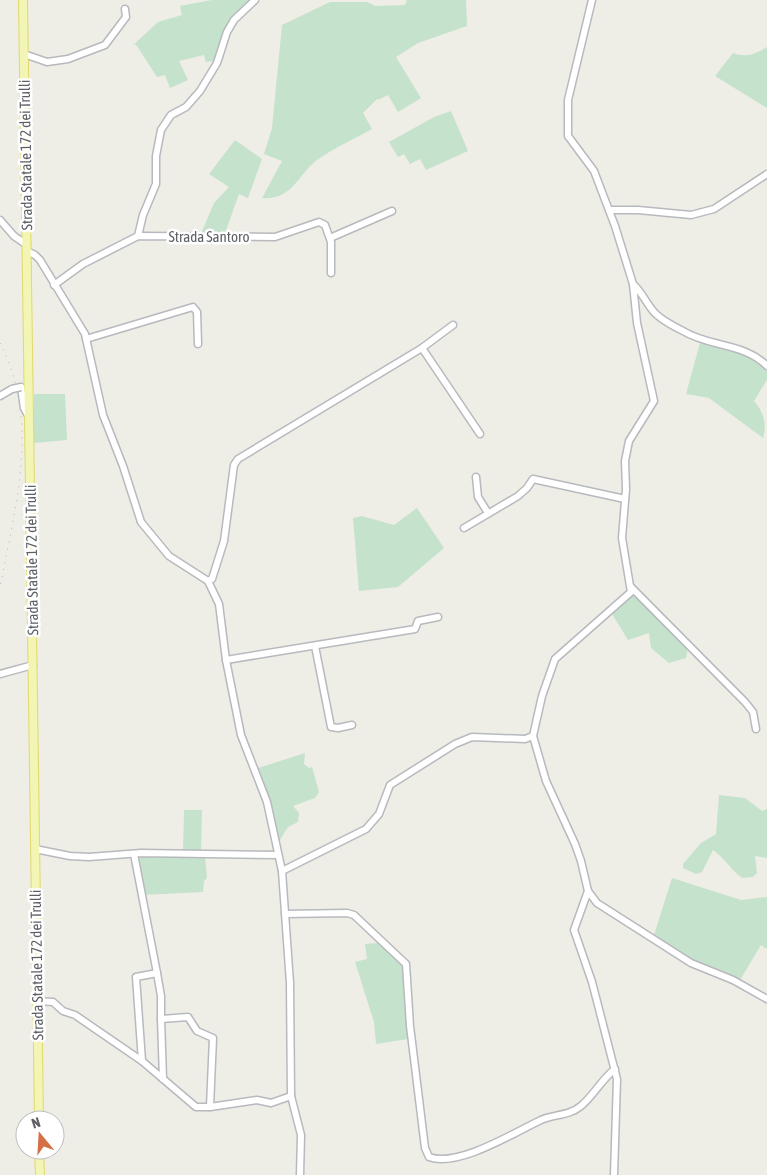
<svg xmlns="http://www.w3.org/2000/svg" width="767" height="1175" font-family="'Asap Condensed',sans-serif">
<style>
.green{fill:#c5e2cc}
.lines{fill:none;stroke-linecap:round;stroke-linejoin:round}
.minor-casing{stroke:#b8b9be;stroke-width:9}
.major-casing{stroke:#e1d96c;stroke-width:10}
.minor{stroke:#fff;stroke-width:6}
.major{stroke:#f2f5b3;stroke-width:8}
.rail{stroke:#b5b6b6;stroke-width:1;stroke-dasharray:1 6;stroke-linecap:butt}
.minor-bridge-casing{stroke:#b8b9be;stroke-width:9;stroke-linecap:butt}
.minor-bridge{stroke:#fff;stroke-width:6}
.labels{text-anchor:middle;stroke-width:5;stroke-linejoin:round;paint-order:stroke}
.street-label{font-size:15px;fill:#5d5f64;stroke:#fff}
</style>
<rect width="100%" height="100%" fill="#eeeee6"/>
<g class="green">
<polygon points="212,0 252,0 225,28 215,61 206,62 204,55 179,61 188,80 170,88 165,75 157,77 137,46 135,44 132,46 158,22 182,15 180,6"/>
<path d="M 407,0 L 466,0 L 467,26 L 418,43 L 396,57 L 421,98 L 398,112 L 388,95 L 378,100 L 377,99 L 363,113 L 372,129 C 354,139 334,148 317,160 C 299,173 292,201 262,198 L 282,161 L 264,154 L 272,128 L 282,25 L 330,2 L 367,2 L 375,6 L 405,5 Z"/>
<path d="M 767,47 L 767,108 L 715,76 L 733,53 C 747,58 755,54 767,47 Z"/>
<polygon points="451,111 468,151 426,170 420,159 410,164 404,154 398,157 389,142 434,117"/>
<polygon points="235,140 262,159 248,198 239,194 224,236 200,236 214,203 229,187 209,174"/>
<path d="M 700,343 L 747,356 L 767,371 L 767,380 L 754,401 C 764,412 767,424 763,438 L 709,398 L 686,394 Z"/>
<polygon points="34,394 65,394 67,440 34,443"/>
<polygon points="417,508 444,548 398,587 359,591 353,518 362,516 394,525"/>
<polygon points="631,595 635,595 688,646 686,658 669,663 651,648 649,633 628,640 612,614"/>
<polygon points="305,753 304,764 309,768 312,767 319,792 315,798 293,806 299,813 298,822 288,827 278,843 255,769"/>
<path d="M 719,795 L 745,798 L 762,811 L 767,809 L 767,858 L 755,856 L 757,873 L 753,877 L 742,878 C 731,870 725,858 713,850 L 702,872 L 696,874 L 683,868 L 683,864 L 701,843 L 716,834 Z"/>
<polygon points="184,810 202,810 201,852 205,856 207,878 204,881 203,892 143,895 136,855 183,851"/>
<polygon points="672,878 741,900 767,897 767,949 761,945 740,980 694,965 654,935"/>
<polygon points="378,943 402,965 404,973 408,1039 376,1044 374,1022 355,962 367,959 365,944"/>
</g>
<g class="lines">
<g class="minor-casing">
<g id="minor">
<polyline points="592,0 568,100 568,136 594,171 615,226 633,284 637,323 654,401 629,441 625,461 626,489 622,538 631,592 555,659 542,696 533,736 546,781 575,844 581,861 588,891 597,903 691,963 733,980 767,999"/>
<polyline points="24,54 47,62 68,59 105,45 126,17 125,9"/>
<polyline points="609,210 638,210 691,215 714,209 767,174"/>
<polyline points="0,220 14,236 27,245"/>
<polyline points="138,236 143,215 156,184 156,156 161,130 171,115 186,107 200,91 217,63 227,32 234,20 255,0"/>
<polyline points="330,238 392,211"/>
<polyline points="27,251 35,255 40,260 85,334 103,415 123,466 141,522 169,556 208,581 219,604 226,660 241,735 267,802 282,871 290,983 291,1096 271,1103 257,1100 210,1107 213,1038 197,1031 188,1017 161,1019 161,996 157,973 136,977 142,1061"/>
<path d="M 633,284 C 642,292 646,303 654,312 C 661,320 673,326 683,331 C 709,347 745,343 767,366"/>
<polyline points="54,285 83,264 138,236 275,237 319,222 325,225 331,242 331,273"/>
<polyline points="86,339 193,307 197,312 198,344"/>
<polyline points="422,348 480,434"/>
<polyline points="21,387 24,408 29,417"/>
<polyline points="0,396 12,389"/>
<polyline points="476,477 478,497 488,513"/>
<polyline points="464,528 518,496 527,488 533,479 625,499"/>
<polyline points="208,581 212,579 224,541 234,465 238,459 422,348 453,325"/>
<polyline points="631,587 745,702 753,712 756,729"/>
<polyline points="315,646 331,727 338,728 352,725"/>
<polyline points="226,660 415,629 418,621 438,617"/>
<polyline points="0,674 33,665"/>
<polyline points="35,849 70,856 89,857 141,853 278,855"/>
<polyline points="134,854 157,973"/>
<polyline points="282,871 366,829 379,814 390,785 455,744 472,737 525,739 533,736"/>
<polyline points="588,891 574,930 592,982 617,1079 614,1175"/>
<path d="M 285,914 L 347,913 L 354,915 L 406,964 L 410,1026 L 425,1148 L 429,1157 C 458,1168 515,1132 541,1120 C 555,1114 569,1116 581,1106 C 594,1095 602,1079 615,1069"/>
<polyline points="37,1001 53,1002 63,1011 75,1015 142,1061 196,1107 210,1107"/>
<polyline points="161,1019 163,1079"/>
<polyline points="291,1096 301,1135 300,1175"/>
</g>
</g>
<g class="major-casing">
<g id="major">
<polyline points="23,0 39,1120"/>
<polyline points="39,1150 40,1175"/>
</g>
</g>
<use href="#minor" class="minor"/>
<use href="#major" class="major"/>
<path class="rail" d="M 0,343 C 41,422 15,506 0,588"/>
<g class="minor-bridge-casing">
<polyline id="minor-bridge" points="12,389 21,387"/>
</g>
<use href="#minor-bridge" class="minor-bridge"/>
</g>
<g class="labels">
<g class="street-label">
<text transform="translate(26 155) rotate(-91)" y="5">Strada Statale 172 dei Trulli</text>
<text x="209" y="242">Strada Santoro</text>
<text transform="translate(32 560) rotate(-91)" y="5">Strada Statale 172 dei Trulli</text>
<text transform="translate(37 965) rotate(-91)" y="5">Strada Statale 172 dei Trulli</text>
</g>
</g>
<g transform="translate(40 1135) rotate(342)"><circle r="24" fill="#ffffff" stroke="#bebfc1"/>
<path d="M0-4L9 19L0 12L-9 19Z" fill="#d56f45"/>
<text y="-8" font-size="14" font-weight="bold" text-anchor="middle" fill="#5d5f64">N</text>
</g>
</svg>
